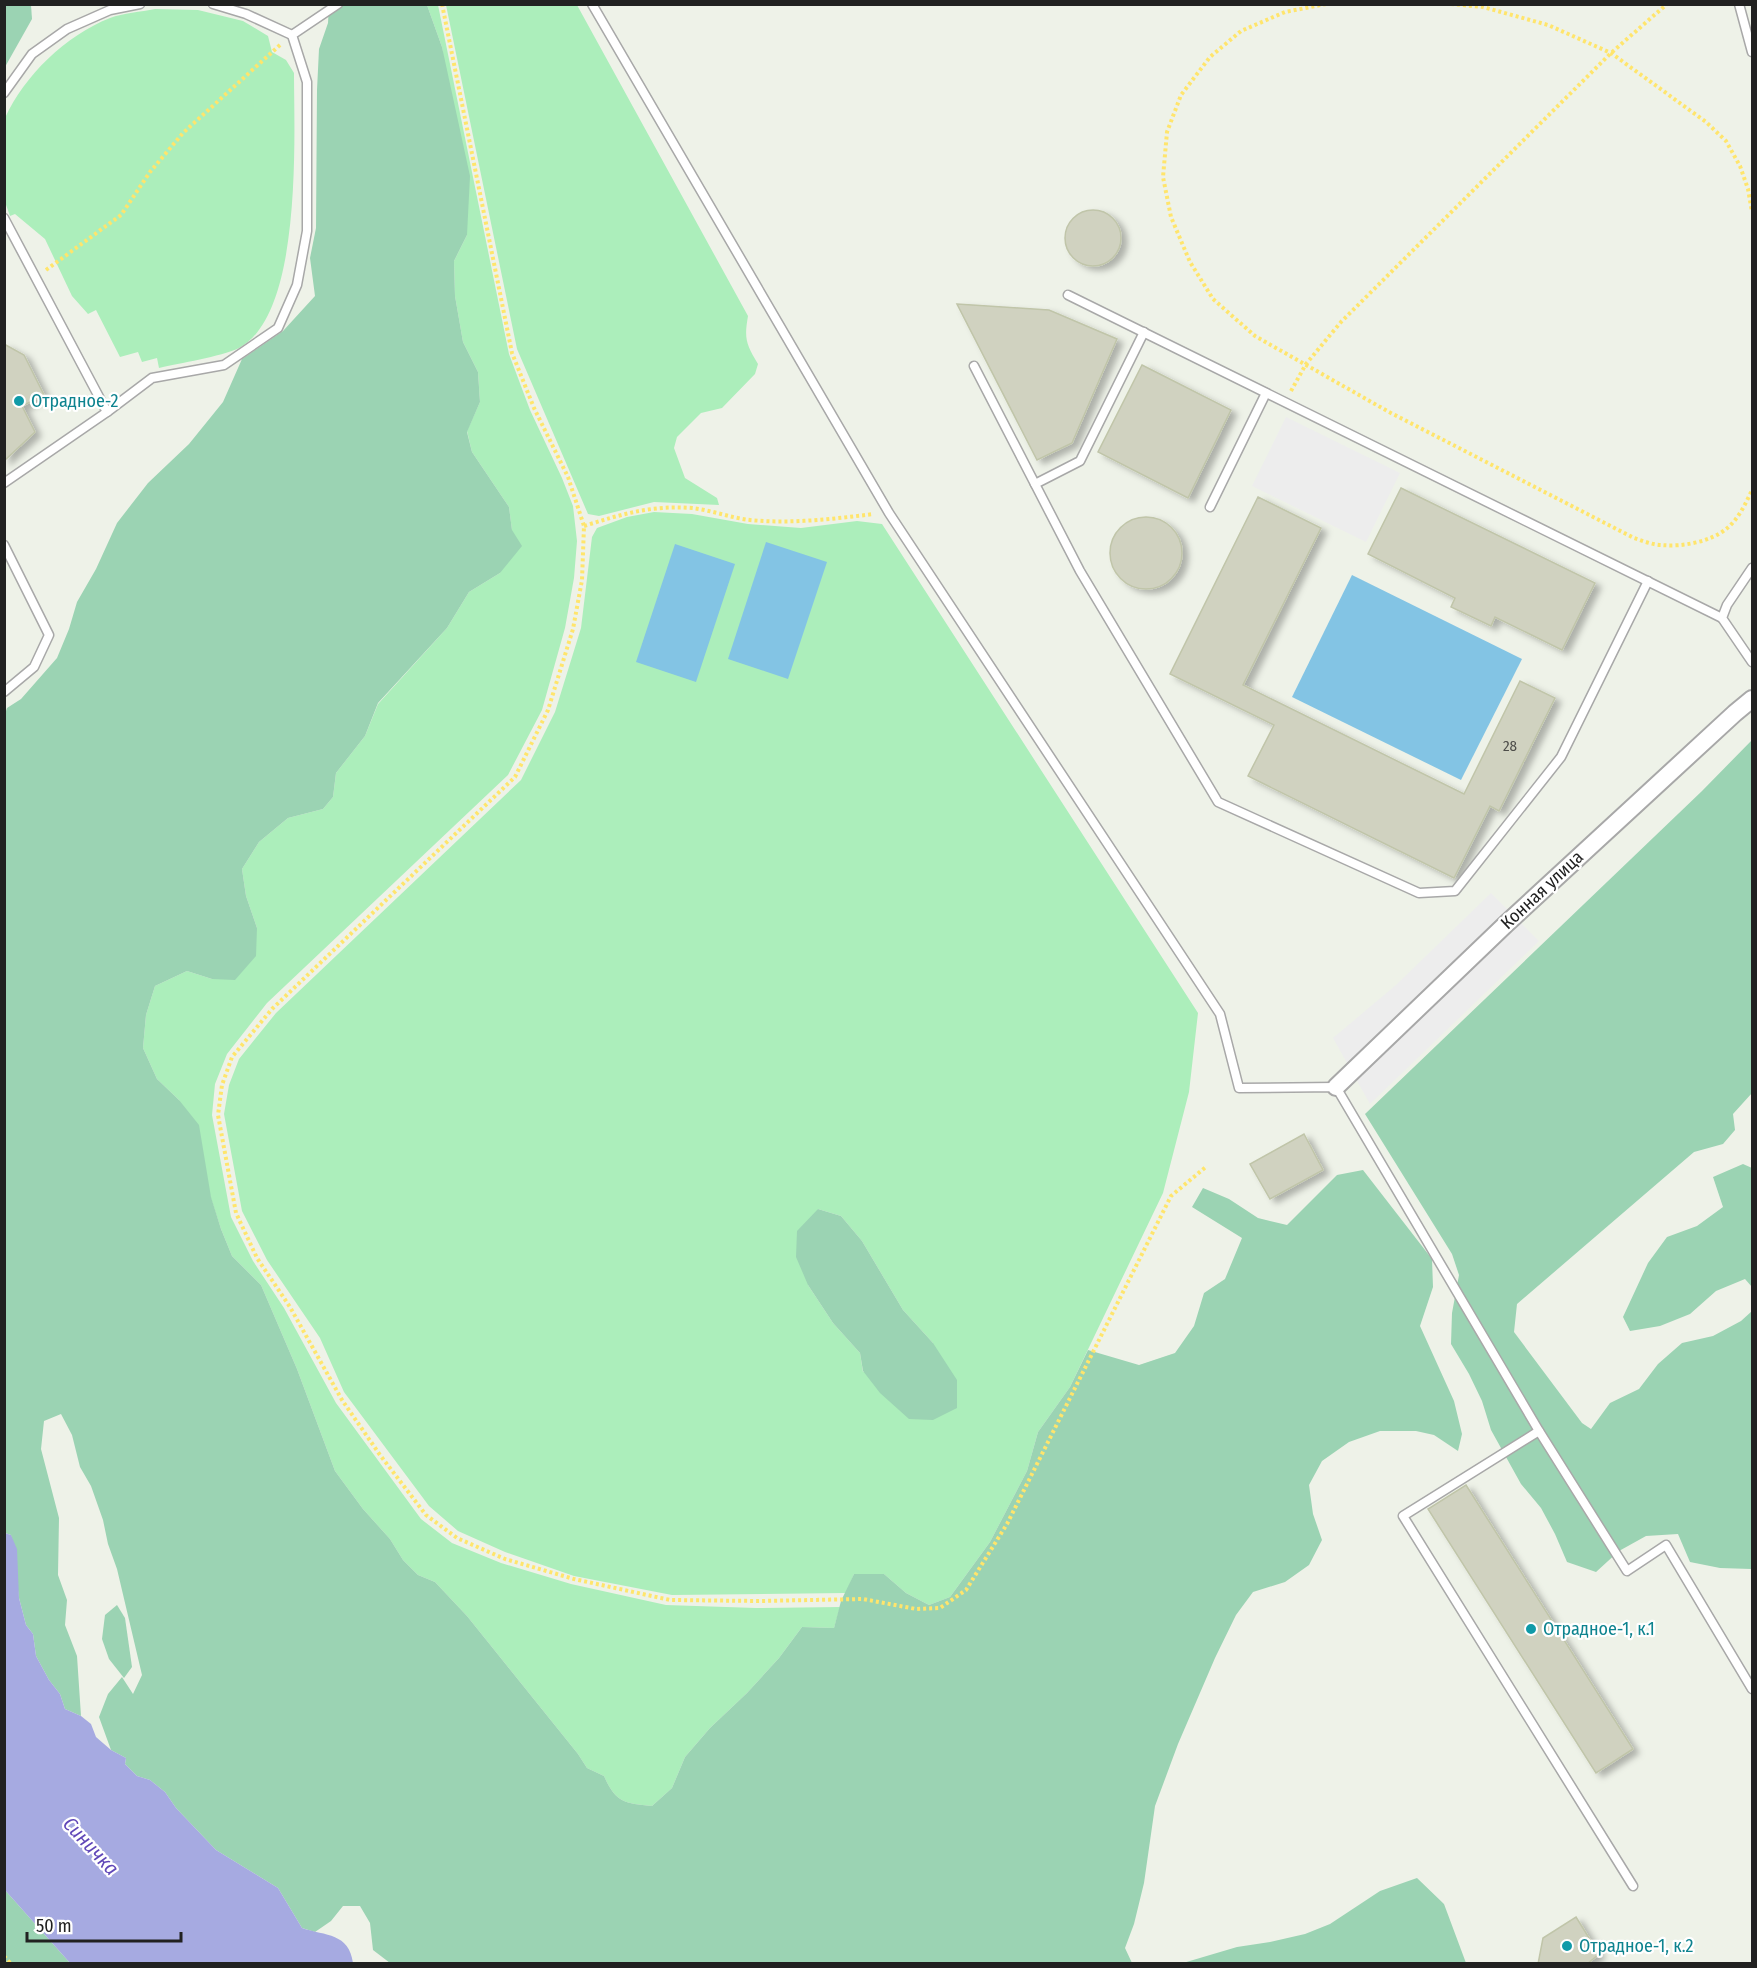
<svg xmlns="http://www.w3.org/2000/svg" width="1757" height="1968" font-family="'Fira Sans Condensed',sans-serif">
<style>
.grass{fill:#aceebb;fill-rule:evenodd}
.forest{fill:#9bd3b3}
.pitch{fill:#83c4e4}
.parking{fill:#ededed}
.water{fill:#a6aae1}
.building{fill:#d0d2c0;stroke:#c0c5a9;stroke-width:1.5;filter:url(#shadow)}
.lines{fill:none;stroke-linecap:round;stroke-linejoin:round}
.service-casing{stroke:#a8a8a8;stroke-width:11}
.minor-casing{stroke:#a8a8a8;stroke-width:20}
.path{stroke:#ffe56c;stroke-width:4;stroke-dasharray:3 3;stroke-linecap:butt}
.service{stroke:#fff;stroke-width:8}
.minor{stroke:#fff;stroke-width:16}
.culture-dot{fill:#0f9aa8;stroke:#fff;stroke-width:2}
.labels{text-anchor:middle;stroke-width:4.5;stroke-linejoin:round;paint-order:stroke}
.number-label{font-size:15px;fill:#4d4d49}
.culture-label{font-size:18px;fill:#0d838f;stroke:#fff;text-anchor:start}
.street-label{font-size:18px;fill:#212121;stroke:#fff}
.water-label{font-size:20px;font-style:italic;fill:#6047b8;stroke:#fff}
</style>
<defs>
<filter id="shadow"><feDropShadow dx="6" dy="4" stdDeviation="3" flood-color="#0004"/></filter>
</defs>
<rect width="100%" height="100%" fill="#eef2e8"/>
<g class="grass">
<path d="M 427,5 L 438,5 L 509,354 L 530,410 L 562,478 L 573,506 L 577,541 L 574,578 L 565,628 L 542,710 L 508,775 L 267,1003 L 227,1054 L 215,1084 L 212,1115 L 231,1217 L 253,1261 L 284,1308 L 336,1403 L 421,1519 L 452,1543 L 501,1563 L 571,1584 L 666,1605 L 756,1608 L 840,1607 L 834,1628 L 802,1627 L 779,1658 L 747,1693 L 710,1728 L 685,1757 L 672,1788 L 652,1806 C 624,1803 616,1803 604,1776 L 587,1768 L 578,1754 L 467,1616 L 435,1582 L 418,1575 L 403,1560 L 390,1539 L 363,1509 L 335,1471 L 297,1369 L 261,1285 L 232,1256 L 221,1229 L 179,1100 L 157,1079 L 143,1048 L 146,1015 L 155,986 L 187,971 L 212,979 L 257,928 L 246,896 L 242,869 L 259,842 L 288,818 L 323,809 L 333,797 L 336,773 L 365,736 L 378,704 L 447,628 L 469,592 L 500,573 L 512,530 L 509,507 L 472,452 L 467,431 L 480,402 L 478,372 L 463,342 L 455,296 L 454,261 L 467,235 L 442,47 Z"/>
<path d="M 446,5 L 577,5 L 748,316 C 744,339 746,344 758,364 L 755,374 L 722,408 L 701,413 L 677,437 L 674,448 L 685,478 L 717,498 L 719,505 L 654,502 L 599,516 L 588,514 L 517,349 Z"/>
<path d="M 155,9 L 198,10 L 243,21 L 268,36 L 272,52 L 286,60 L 294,73 C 294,136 303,314 239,348 C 220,357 180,363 159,368 L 157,358 L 142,362 L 138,352 L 120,357 L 96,310 L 88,314 L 72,296 L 45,239 L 15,214 L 10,216 L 5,202 L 5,118 C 25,75 65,36 110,18 C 123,13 141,12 155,9 Z"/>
<path d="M 654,512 L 692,514 L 748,524 L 801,528 L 857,521 L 882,524 L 1198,1013 L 1189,1092 L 1163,1193 L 1070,1387 L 1038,1432 L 1027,1471 L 990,1542 L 950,1597 L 929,1605 L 906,1593 L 884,1574 L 854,1574 L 846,1593 L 672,1595 L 574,1576 L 505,1552 L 458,1531 L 429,1506 L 344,1392 L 320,1338 L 267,1260 L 242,1211 L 224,1114 L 229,1085 L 239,1059 L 276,1013 L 521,780 L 555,712 L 581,628 L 592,537 L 597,528 L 627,517 ZM 818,1209 L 841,1216 L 862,1241 L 903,1310 L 933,1343 L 863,1372 L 860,1353 L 833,1323 L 808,1285 Z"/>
</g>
<g class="forest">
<polygon points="4,5 31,5 32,19 5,67"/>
<path d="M 329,5 L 427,5 L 442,47 L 470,176 L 467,235 L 454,261 L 455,296 L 463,342 L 478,372 L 480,402 L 467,432 L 472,452 L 509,507 L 512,530 L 522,546 L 500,573 L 469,592 L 447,628 L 378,703 L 365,736 L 336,773 L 333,797 L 323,809 L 288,818 L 259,842 L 242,869 L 246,896 L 257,928 L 256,956 L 235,980 L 212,979 L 187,971 L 155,986 L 146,1015 L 143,1048 L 157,1079 L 179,1100 L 199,1125 L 211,1197 L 221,1229 L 232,1256 L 261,1285 L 297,1369 L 335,1471 L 363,1509 L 390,1539 L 403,1560 L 418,1575 L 435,1582 L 467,1616 L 578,1754 L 587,1768 L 604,1776 C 616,1803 624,1803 652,1806 L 672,1788 L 685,1757 L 710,1728 L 747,1693 L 779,1658 L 802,1627 L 834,1628 L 841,1601 L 854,1574 L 884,1574 L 906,1593 L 929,1605 L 950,1597 L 990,1542 L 1027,1471 L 1038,1432 L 1070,1387 L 1088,1350 L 1139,1365 L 1175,1353 L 1194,1326 L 1204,1293 L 1225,1279 L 1242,1238 L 1192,1207 L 1203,1188 L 1229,1199 L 1258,1218 L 1287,1225 L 1337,1175 L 1363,1170 L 1432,1259 L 1433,1287 L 1420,1326 L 1454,1401 L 1462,1434 L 1458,1451 L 1434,1435 L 1416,1431 L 1380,1431 L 1349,1442 L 1322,1461 L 1309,1485 L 1313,1514 L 1322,1540 L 1309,1565 L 1285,1582 L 1253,1592 L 1236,1615 L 1215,1658 L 1178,1744 L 1155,1806 L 1144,1883 L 1134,1924 L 1125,1948 L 1132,1963 L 390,1963 L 373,1950 L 370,1923 L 360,1906 L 343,1906 L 331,1921 L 315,1932 L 302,1928 L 278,1888 L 216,1850 L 176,1808 L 165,1792 L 150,1780 L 137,1776 L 125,1764 L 126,1758 L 111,1750 L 99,1717 L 108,1694 L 122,1677 L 133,1694 L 142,1675 L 117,1569 L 108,1544 L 103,1520 L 91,1486 L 80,1467 L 72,1435 L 61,1414 L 44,1421 L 41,1449 L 59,1518 L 58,1575 L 67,1600 L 65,1625 L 77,1656 L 81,1716 L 65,1709 L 60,1694 L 49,1680 L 36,1656 L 33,1634 L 26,1625 L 19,1598 L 11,1535 L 5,1533 L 5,714 L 7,708 L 21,699 L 57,658 L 69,629 L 77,602 L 96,569 L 117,523 L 148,483 L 189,444 L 223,402 L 242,359 L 283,331 L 315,296 L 310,258 L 316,228 L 317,90 L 319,49 L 328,23 Z"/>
<polygon points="1752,740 1752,1093 1733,1114 1735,1130 1723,1144 1694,1152 1517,1304 1514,1332 1582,1423 1591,1429 1610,1403 1639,1389 1658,1364 1682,1343 1713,1336 1741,1321 1752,1311 1752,1572 1751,1569 1720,1568 1690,1562 1678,1534 1646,1536 1619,1551 1596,1572 1567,1562 1555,1534 1541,1508 1521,1484 1491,1430 1482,1401 1469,1374 1451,1344 1452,1313 1459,1275 1452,1254 1365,1114 1702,791"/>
<polygon points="1743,1164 1752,1168 1752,1287 1745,1279 1716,1291 1690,1314 1660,1326 1630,1331 1623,1317 1648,1263 1667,1237 1697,1226 1723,1207 1713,1177"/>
<polygon points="818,1209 841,1216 862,1241 903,1310 933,1343 957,1380 957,1408 933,1420 909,1419 880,1393 863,1371 860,1353 833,1323 808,1285 796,1257 797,1231"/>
<polygon points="117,1605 125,1618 132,1667 124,1678 109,1659 102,1639 105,1615"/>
<polygon points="1417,1878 1444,1904 1466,1963 1183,1963 1237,1947 1270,1942 1305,1934 1330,1924 1380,1891"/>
<polygon points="4,1889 70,1963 5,1963"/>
</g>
<g class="pitch">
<polygon points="766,542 827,562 788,679 728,659"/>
<polygon points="675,544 735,564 696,682 636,662"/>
<polygon points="1352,575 1522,659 1461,780 1292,697"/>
</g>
<g class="parking">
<polygon points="1286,417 1400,473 1366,542 1252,486"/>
<polygon points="1491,893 1539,941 1370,1104 1333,1038 1396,985"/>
</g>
<path class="water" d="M 5,1533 L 11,1535 L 17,1549 L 19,1598 L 26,1625 L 33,1634 L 36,1656 L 49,1680 L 60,1694 L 65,1709 L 81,1716 L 91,1724 L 96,1737 L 111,1750 L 126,1758 L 125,1764 L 137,1776 L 150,1780 L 165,1792 L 176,1808 L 216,1850 L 278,1888 L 302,1928 C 326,1936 349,1933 353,1963 L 70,1963 L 4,1889 Z"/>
<g class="building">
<circle cx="1093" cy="238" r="28"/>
<polygon points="957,304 1049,310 1117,339 1072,443 1037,460"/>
<polygon points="4,344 24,355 44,395 22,406 35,432 4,461"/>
<polygon points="1142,365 1231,410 1188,498 1098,452"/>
<polygon points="1401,488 1595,583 1562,650 1495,617 1491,626 1451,607 1455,598 1368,554"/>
<polygon points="1258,497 1321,528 1243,685 1464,794 1520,681 1555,698 1499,811 1490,806 1454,878 1248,776 1274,725 1170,674"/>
<circle cx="1146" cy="553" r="36"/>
<polygon points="1304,1134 1323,1170 1270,1199 1250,1164"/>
<polygon points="1466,1485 1633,1749 1596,1773 1428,1509"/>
<polygon points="1576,1917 1599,1954 1587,1964 1538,1964 1543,1938"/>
</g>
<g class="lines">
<g class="service-casing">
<g id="service">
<polyline points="213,4 246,14 292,35"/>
<polyline points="592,4 889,513 1220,1014 1239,1088 1336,1087 1539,1431 1627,1571 1666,1545 1752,1689"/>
<polyline points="1739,4 1752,52"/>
<polyline points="4,93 32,54 67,29 110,10 140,4"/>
<polyline points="4,218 107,412"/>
<polyline points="1068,295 1722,618"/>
<polyline points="974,366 1035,484 1080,461 1144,332"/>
<polyline points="4,483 107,412 152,378 224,365 278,328 297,285 307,231 307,82 292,35 338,4"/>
<polyline points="1035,484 1080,571 1218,802 1419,893 1455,891 1561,757 1648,581"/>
<polyline points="1210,507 1266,393"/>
<polyline points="4,545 49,635 34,667 4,692"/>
<polyline points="1752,568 1727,605 1722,618 1752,662"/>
<polyline points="1539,1431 1403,1516 1633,1886"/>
</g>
</g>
<g class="minor-casing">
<polyline id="minor" points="1336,1087 1506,924 1735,713 1752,699"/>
</g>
<g class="path">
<polyline points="442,4 512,353 534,408 568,477 584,526 582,580 573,629 548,710 515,777 272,1009 232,1057 222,1085 218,1115 236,1213 257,1258 290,1307 342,1400 380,1455 426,1515 457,1538 505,1559 574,1579 670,1600 759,1601 863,1599 916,1609 940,1608 966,1590 1007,1524 1171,1196 1207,1166"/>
<path d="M 1326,4 L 1285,12 L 1241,31 L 1210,57 L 1181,95 L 1167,132 L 1163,177 L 1171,217 L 1190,262 L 1213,299 L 1255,336 L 1389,412 L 1634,538 C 1643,541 1653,545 1662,545 C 1682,547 1710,542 1726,529 C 1738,520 1746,503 1752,490"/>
<polyline points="1451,4 1483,7 1548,25 1611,53 1706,122 1726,141 1740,166 1748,189 1752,212"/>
<polyline points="46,270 121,215 150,172 183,133 281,44"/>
<polyline points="1291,391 1306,364 1341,322 1611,53 1667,4"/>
<path d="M 584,526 C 622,514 652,505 692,508 C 711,510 731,518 750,520 C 792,524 832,519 874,514"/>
<polyline points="4,1956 11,1964"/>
</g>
<use href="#service" class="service"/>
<use href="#minor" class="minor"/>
</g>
<g class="culture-dot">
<circle cx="19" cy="401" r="6"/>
<circle cx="1531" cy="1629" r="6"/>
<circle cx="1567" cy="1946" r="6"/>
</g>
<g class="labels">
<g class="number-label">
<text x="1510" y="751">28</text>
</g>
<g class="culture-label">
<text x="31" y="407">Отрадное-2</text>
<text x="1543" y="1635">Отрадное-1, к.1</text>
<text x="1579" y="1952">Отрадное-1, к.2</text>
</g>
<g class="street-label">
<text transform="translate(1542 890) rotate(-43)" y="6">Конная улица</text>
</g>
<g class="water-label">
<text transform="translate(91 1846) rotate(47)" y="7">Синичка</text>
</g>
</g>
<rect width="1757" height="1968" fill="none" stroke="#212121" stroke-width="12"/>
<path d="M27 1932v9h154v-9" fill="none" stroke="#212121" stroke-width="3"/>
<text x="36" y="1932" font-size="18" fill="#212121" stroke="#ffffff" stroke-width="4.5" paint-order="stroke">50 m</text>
</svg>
